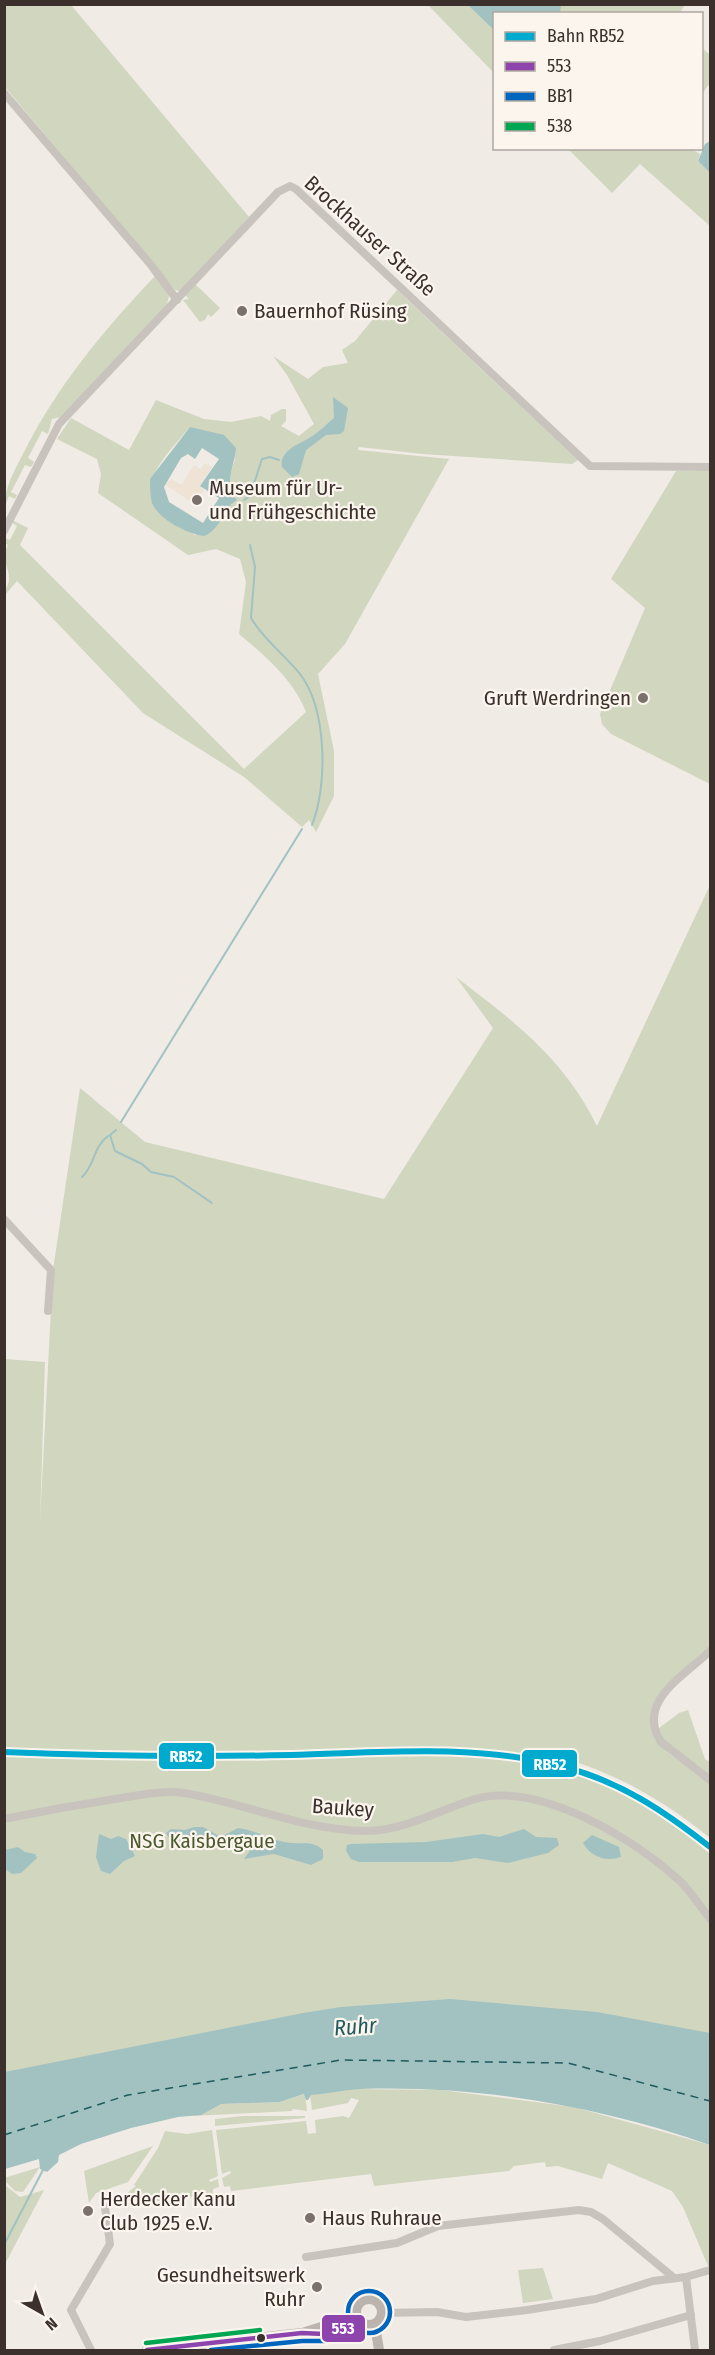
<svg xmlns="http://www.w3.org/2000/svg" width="715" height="2355" font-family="'Fira Sans Condensed',sans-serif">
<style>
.green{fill:#d1d6bf;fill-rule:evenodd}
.plaza{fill:#eee3d5}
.water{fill:#a1c2c1;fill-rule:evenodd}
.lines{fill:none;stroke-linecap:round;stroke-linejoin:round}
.stream{stroke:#a1c2c1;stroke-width:2}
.ferry{stroke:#1f5a5e;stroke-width:1.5;stroke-dasharray:8 6;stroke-linecap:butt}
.street{stroke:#c9c3be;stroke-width:8}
.secondary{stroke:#bab3ae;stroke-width:10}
.bus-1-casing{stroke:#fbf5ee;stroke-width:9}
.bus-2-casing{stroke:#fbf5ee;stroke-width:9}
.bus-3-casing{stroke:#fbf5ee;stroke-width:9}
.bus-1{stroke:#8e44ad;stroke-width:4.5}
.bus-2{stroke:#0065bd;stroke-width:4.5}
.bus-3{stroke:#00a651;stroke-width:4.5}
.rail-1-casing{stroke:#fbf5ee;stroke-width:10}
.rail-1{stroke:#00a9ce;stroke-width:6}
.poi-dot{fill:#7a716c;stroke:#fbf5ee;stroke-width:2}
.bus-dot{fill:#3b302b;stroke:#fbf5ee;stroke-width:2}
.labels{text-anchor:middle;stroke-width:4.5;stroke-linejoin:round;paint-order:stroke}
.street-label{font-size:21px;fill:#3b302b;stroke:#fbf5ee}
.poi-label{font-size:21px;fill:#3b302b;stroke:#fbf5ee;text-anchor:start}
.park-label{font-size:21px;fill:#4a5a2e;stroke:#fbf5ee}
.water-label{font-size:22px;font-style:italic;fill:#1f5a5e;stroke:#fbf5ee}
.line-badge{stroke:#fbf5ee;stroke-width:2}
.badge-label{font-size:16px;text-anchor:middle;font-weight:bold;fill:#fff}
</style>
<rect width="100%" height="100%" fill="#f0ebe5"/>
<g class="green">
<polygon points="4,5 71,5 249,217 180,291 175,290 5,87"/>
<polygon points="428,5 685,5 679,14 494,14 494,73"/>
<polygon points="702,48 710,55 710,83 702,94"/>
<polygon points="690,148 700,154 698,161 710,173 710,226 640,164 612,193 568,149"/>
<path d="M 155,276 L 169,296 L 167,304 L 61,417 L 52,419 L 48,434 L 42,431 L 28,458 L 34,462 L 31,467 L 25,465 L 11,492 L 17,495 L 15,499 L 9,496 L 5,506 C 4,488 15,470 23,454 C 57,386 103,331 155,276 Z"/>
<polygon points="195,284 220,308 211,317 208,314 205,320 200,322 183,300 189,299 185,295"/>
<path d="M 397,290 L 578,460 L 572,464 L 423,454 L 359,447 L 358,450 L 449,459 L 345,644 L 318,674 L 334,751 L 334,796 L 316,832 L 309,820 L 302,827 L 244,777 L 143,713 L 17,581 L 5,595 C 5,588 8,587 9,580 C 10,567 0,561 8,545 L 5,543 L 5,538 L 10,540 L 17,526 L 11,522 L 12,520 L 28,528 L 20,545 L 244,769 L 306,712 C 293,679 266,657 239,634 L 246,582 L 240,559 L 216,549 L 188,555 L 98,493 L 101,474 L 97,459 L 57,439 L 71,418 L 129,450 L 156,400 L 204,419 L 231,422 L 261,416 L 270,421 L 271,415 L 282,409 L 286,409 L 286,421 L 281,426 L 299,436 L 314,424 L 287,375 L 273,356 L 308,379 L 323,367 L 348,363 L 342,350 L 355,341 ZM 190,427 L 235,459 C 231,473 224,487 236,498 L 226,512 L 195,535 C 186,530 173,525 166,519 C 131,485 166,456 190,427 Z"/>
<polygon points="676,471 710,471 710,784 611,734 602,724 600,714 645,608 611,579"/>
<path d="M 710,885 L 710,1649 L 656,1702 L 659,1743 L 667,1752 L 710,1784 L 710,1838 C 657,1794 593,1760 524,1750 L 523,1761 C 545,1767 568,1771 590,1779 C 635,1795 675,1823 710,1854 L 710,2057 L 5,2089 L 4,1757 L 7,1750 L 4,1749 L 5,1359 L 45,1362 L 40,1521 L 53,1270 L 80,1088 L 145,1142 L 384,1199 L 493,1028 L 456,977 C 515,1022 564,1059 597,1126 Z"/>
<polygon points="688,1710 705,1759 710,1762 710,1776 666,1744 658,1729 679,1713"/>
<polygon points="358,2089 441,2090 574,2107 710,2145 710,2266 708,2266 683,2207 672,2191 608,2163 602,2179 558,2166 546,2167 545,2162 514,2166 509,2171 374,2186 371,2174 231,2191 230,2186 224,2187 222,2178 231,2173 230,2171 222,2174 216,2130 306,2121 308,2134 316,2133 315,2120 343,2116 349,2118 359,2100 351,2098 348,2103 312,2110 310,2095"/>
<polygon points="305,2094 307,2111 293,2109 292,2111 192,2116 221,2104 280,2102"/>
<polygon points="243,2116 305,2116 305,2118 215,2126 215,2119"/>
<polygon points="212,2130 218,2176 209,2180 210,2182 218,2179 219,2187 213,2189 213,2194 110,2207 136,2186 134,2185 158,2148 165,2131 187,2134"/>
<polygon points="153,2146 128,2182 96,2193 89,2203 84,2171"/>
<polygon points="40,2167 23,2192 15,2191 5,2181 4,2178"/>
<polygon points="5,2185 20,2197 44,2190 5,2264"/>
<polygon points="543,2268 553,2299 523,2303 518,2270"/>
</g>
<polygon class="plaza" points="205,463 212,467 200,485 204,489 195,504 165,485 171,479 182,485 194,465 201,469"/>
<g class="water">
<polygon points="468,5 561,5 560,13 494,14 494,30"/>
<polygon points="710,141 710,173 698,161 705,144"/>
<path d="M 333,397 L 348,408 L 344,431 L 340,434 L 326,435 L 306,450 L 299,474 L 292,477 L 282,467 C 279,450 300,444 311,437 C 319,432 327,424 334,418 Z"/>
<path d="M 190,427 L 224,435 L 236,448 C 234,469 223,483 237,500 C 222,508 222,529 204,536 C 188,534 159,520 152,503 C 150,496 150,487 150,479 ZM 202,448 L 219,459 L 200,486 L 219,498 L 203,523 L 169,502 L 164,487 L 181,458 L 188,454 L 195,459 Z"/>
<path d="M 194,1827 L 203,1827 L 221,1837 L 238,1828 C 257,1830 273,1842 292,1843 C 304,1844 314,1841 323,1850 L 323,1859 L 311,1865 L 274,1854 L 244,1859 L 254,1845 L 222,1840 L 199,1847 L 182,1836 L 169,1838 L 166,1833 L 171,1829 L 185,1830 Z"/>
<polygon points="524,1829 536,1837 557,1838 559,1845 548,1853 508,1863 475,1858 452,1862 359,1862 351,1859 346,1851 347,1845 351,1844 426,1842 483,1834 499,1837"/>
<polygon points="99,1834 111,1839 118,1836 126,1839 135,1856 124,1861 110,1874 101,1871 96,1857"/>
<path d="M 592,1835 L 619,1847 L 621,1857 C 605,1862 591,1857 583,1843 Z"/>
<polygon points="18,1847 25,1852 35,1854 37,1858 21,1873 12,1874 5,1869 5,1850"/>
<path d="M 450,1999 L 597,2012 L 710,2033 L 710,2145 C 599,2106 478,2085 360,2089 C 344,2090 327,2094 311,2095 L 308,2100 L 306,2100 L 304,2094 L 280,2102 L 221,2104 L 201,2115 L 178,2117 L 131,2128 L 81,2144 L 59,2155 L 58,2162 L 47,2172 L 40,2169 L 39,2159 L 5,2169 L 5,2072 L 303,2013 L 341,2007 Z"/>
</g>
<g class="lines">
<g class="stream">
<polyline points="244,500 250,496 262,459 270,457 279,460"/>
<path d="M 250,545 L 255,567 L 251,618 C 263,639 285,655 300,674 C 327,709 328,785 312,825"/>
<polyline points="121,1122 302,829"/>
<polyline points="116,1130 110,1135 115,1151 142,1164 151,1172 174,1177 212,1203"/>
<path d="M 82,1177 C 95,1165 93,1147 108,1136"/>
<polyline points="4,2245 44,2168"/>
</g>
<polyline class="ferry" points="4,2135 128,2095 341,2060 568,2063 710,2101"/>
<g class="street">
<polyline points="4,93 151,265 177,300"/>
<polyline points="4,531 59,424 278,192 290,186 296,189 590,466 710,467"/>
<polyline points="4,1219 51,1270 48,1311"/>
<path d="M 710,1651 C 686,1675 635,1701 661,1742 L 710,1780"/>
<path d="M 4,1819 C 43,1811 82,1804 121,1798 C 141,1795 163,1790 184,1793 C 245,1803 302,1830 366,1831 C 404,1831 439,1810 475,1799 C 540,1781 637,1840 682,1883 C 692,1894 701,1907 710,1919"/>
<polyline points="306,2257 397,2243 438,2226 579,2210 591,2212 603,2219 673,2277"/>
<polyline points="383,2313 437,2312 466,2317 527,2310 596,2299 653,2281 686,2277"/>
<polyline points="91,2350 71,2310 110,2244 105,2207"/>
<polyline points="554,2350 600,2341 691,2315"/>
<polyline points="695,2350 686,2277 710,2270"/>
</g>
<g class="secondary">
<circle cx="369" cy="2312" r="13"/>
<polyline points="375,2325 379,2350"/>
<polyline points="302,2333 344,2320 356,2310"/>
<polyline points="147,2350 302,2333 324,2334 361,2323"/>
</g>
<g class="bus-1-casing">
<polyline id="bus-1" points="147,2350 302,2333 324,2334 361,2323"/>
</g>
<g class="bus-2-casing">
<g id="bus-2">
<circle cx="369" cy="2312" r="21"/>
<polyline points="211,2350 302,2341 325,2341 363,2330"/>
</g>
</g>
<g class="bus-3-casing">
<polyline id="bus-3" points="146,2343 260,2330"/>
</g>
<use href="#bus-1" class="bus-1"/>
<use href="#bus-2" class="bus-2"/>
<use href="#bus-3" class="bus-3"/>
<g class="rail-1-casing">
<path id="rail-1" d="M 4,1752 C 100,1756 196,1757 291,1755 C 381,1753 476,1743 564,1767 C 621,1782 664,1811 710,1847"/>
</g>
<use href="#rail-1" class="rail-1"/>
</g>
<g class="poi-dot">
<circle cx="242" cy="311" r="6"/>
<circle cx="197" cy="500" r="6"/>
<circle cx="643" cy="698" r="6"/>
<circle cx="88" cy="2211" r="6"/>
<circle cx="310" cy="2218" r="6"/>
<circle cx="317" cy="2287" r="6"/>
</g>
<circle class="bus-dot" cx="261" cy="2338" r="5"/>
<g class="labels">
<g class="street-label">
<text transform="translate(370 236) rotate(42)" y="7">Brockhauser Straße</text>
<text transform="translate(343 1808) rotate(4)" y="7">Baukey</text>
</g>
<g class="poi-label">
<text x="254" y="318">Bauernhof Rüsing</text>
<text x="209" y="495">Museum für Ur-<tspan x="209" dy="24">und Frühgeschichte</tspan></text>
<text x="631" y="705" text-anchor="end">Gruft Werdringen</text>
<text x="100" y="2206">Herdecker Kanu<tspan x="100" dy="24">Club 1925 e.V.</tspan></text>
<text x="322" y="2225">Haus Ruhraue</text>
<text x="305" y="2282" text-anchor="end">Gesundheitswerk<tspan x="305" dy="24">Ruhr</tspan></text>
</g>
<g class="park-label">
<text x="202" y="1848">NSG Kaisbergaue</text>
</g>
<g class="water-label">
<text transform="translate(355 2026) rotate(-4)" y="8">Ruhr</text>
</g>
</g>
<g class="line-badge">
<rect x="158" y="1742" width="57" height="28" rx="6" fill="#00a9ce"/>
<rect x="521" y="1749" width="57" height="29" rx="6" fill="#00a9ce"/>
<rect x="321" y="2314" width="45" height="29" rx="6" fill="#8e44ad"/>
</g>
<g class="badge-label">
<text x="186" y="1762">RB52</text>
<text x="550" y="1770">RB52</text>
<text x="343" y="2334">553</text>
</g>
<rect width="715" height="2355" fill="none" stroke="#3b302b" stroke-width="12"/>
<rect x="493" y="12" width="210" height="138" fill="#fbf5ee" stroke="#aea6a0" stroke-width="1.5"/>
<rect x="505" y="32" width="30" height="9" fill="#00a9ce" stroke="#aea6a0" stroke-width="1.5"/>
<text x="547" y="42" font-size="18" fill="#3b302b">Bahn RB52</text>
<rect x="505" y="62" width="30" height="9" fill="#8e44ad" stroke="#aea6a0" stroke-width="1.5"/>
<text x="547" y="72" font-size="18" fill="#3b302b">553</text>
<rect x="505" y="92" width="30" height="9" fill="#0065bd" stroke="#aea6a0" stroke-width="1.5"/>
<text x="547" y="102" font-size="18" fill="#3b302b">BB1</text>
<rect x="505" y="122" width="30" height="9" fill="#00a651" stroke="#aea6a0" stroke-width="1.5"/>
<text x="547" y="132" font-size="18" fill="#3b302b">538</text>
<g transform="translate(42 2313) rotate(140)" stroke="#fbf5ee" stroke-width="4.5" paint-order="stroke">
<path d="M0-4.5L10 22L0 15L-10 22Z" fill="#3b302b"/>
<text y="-9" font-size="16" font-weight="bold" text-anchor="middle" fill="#3b302b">N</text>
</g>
</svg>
